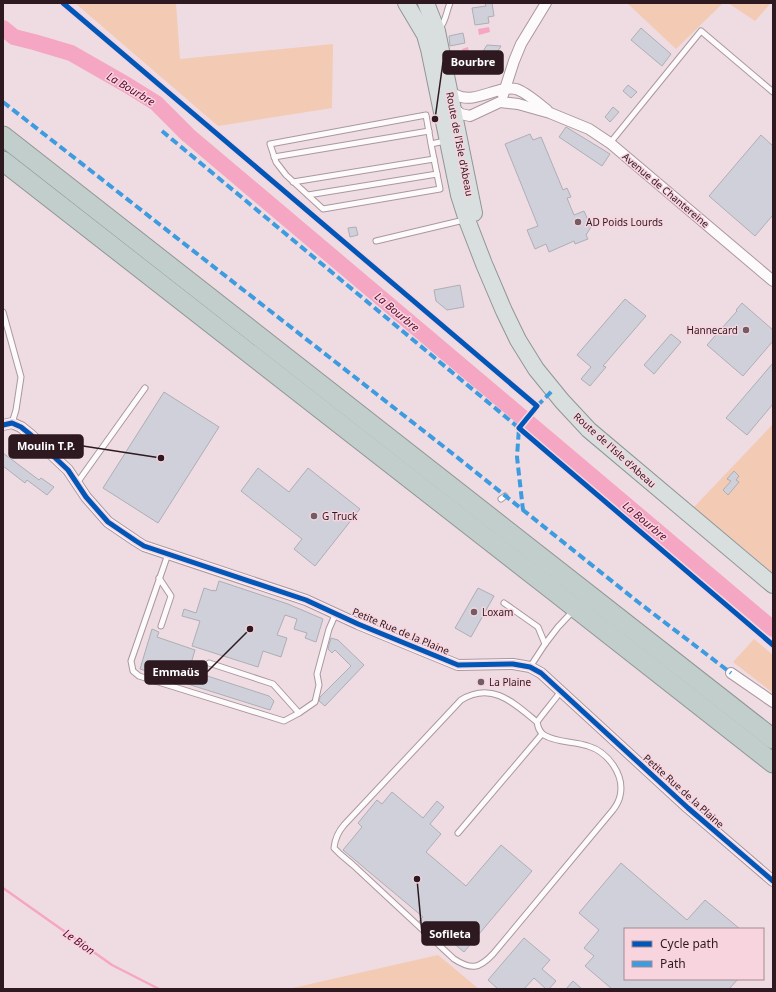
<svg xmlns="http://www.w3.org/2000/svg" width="776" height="992" font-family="'Noto Sans',sans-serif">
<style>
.green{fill:#f3cab4}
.water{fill:#f5a6c2}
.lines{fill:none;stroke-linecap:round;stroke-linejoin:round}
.stream{stroke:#f5a6c2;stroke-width:2.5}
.river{stroke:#f5a6c2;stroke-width:16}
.building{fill:#cfd0d9;stroke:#aeaeb7}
.service-casing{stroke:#ab989e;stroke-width:7}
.minor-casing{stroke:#ab989e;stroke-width:12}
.primary-casing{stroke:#909696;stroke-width:18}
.motorway-casing{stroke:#909696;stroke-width:21}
.service{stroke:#fdfafb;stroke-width:5}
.minor{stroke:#fdfafb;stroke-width:10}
.primary{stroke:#d9dfdf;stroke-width:16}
.motorway{stroke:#c1cecc;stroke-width:19}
.quiet{stroke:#3d9be0;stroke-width:4;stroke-dasharray:8 4;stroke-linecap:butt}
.cycleway-casing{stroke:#f7d4de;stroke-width:8}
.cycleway{stroke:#0057b8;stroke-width:5}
.poi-dot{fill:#725d64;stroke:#f7d4de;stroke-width:1.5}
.labels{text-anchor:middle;stroke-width:3;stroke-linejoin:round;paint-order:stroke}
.street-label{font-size:10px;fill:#2e1920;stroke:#f7d4de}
.poi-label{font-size:10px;fill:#2e1920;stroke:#f7d4de;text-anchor:start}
.water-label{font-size:11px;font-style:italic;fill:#5a0830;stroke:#f7d4de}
.leader{fill:none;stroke:#2e1920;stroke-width:1.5}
.callout-dot{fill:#2e1920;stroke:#f7d4de;stroke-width:1.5}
.callout{fill:#2e1920;stroke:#2e1920;stroke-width:1.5}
.callout-label{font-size:11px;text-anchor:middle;font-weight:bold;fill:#fff}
</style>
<rect width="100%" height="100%" fill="#efdce2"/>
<g class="green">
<polygon points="75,3 176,3 180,59 333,44 332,108 218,126"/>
<polygon points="627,3 723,3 676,49"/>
<polygon points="728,3 771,3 755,21"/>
<polygon points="773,424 773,573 694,507"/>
<polygon points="754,639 773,655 773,693 733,662"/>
<polygon points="438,955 479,989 288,989"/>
</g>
<g class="water">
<polygon points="489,27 490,32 479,35 478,29"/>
<polygon points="468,47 471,63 466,64 462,49"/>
</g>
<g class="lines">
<polyline class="stream" points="3,888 112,965 159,989"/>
<polyline class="river" points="3,28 14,37 34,42 71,53 127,85 156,103 188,135 773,629"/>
</g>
<g class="building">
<polygon points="485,3 492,3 494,16 488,17 489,23 475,25 472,8 486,6"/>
<polygon points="641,28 671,54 662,66 631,40"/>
<polygon points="463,33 465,43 450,46 449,36"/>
<polygon points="487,45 501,46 491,62 480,56"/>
<polygon points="628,85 637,92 631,98 623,91"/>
<polygon points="613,107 619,112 610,122 605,117"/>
<polygon points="566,127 610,154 602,166 559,137"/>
<polygon points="530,134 533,140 541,137 563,190 567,188 571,197 567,198 574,215 584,211 591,227 586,235 588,239 575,244 574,241 549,252 546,244 535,249 527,230 538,226 505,144"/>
<polygon points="761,135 773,146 773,215 755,236 709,196"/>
<polygon points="356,227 358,235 350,237 348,228"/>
<polygon points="460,285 464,307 447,310 436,301 434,290"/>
<polygon points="625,299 646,316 603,366 606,367 590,386 581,379 591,367 577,355"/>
<polygon points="742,303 773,330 773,341 743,376 707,345 737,311 736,310"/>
<polygon points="671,334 681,342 654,374 644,365"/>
<polygon points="773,363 773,404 747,435 726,418"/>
<polygon points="164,392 219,427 158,523 103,488"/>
<polygon points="3,453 39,480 41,478 54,487 47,495 27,480 25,483 3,466"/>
<polygon points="258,468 289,492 308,468 360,509 315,566 294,549 302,539 241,491"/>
<polygon points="734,471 739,476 736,480 739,482 728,495 723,490 731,481 727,479"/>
<polygon points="219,581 288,604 323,619 316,642 305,638 307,633 294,629 297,619 285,615 277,635 287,638 281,657 263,651 258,667 192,646 200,621 182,616 184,609 196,613 204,588 213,591 213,590 216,591"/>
<polygon points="478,588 494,596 471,637 455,628"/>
<polygon points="152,629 159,632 157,637 195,650 189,670 269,696 274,701 270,710 140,669"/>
<polygon points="331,638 338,640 364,665 325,706 319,701 320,697 351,666 335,650 332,653 328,649"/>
<polygon points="392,792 423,818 437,801 444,807 430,824 441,834 426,852 466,886 501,845 532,871 464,952 440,932 437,936 419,921 423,917 343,850 362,827 358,823 377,800 382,804"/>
<polygon points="621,863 687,920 705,900 740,929 625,929 625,979 738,979 729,989 612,989 585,966 594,956 584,948 599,930 579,913"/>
<polygon points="524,938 550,960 542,969 556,981 549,989 546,989 534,978 524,989 498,989 488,980"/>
<polygon points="573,981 582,989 566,989"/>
</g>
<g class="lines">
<g class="service-casing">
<g id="service">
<path d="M 439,29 C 446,22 446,12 450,3"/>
<polyline points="610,143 701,31 773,92"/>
<polyline points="431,144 426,115 270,144 276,162 286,175 323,209 440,189 431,144 445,141"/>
<polyline points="274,157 429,131"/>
<polyline points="293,182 434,159"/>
<polyline points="308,195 437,174"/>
<polyline points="376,241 464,220"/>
<polyline points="3,312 21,377 16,410 12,423"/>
<polyline points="77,483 145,388"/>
<polyline points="501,499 505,496"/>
<polyline points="168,554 131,661 133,671 139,676 284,721 299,713 315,702 319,685 317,674 329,629 336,613"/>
<polyline points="159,578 171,596 161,626"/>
<polyline points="504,603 538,627 545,644"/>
<polyline points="209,663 273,684 299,713"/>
<polyline points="530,667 545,644 558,627 573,611"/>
<path d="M 537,722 C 514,703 492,681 461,700 L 344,825 C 338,832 335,838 334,848 L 340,854 L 353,865 L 454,959 C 471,970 479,969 493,954 L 613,810 C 616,806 619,801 620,796 C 625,775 608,752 588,746 C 574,741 557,743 544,735 C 539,732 538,727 537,722 C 545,711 553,702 561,691"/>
<polyline points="458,833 542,734"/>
</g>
</g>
<g class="minor-casing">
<g id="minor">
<path d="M 449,89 C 451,91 453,94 456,95 C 475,105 497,85 516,89 C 526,92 539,104 547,110"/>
<polyline points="503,95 514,61 521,44 546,3"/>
<polyline points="452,107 461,114 470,116 500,102 518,104 550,113 589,129 610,143 773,281"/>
<polyline points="3,425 12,423 21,427 31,435 68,470 86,497 108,522 136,541 144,546 306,600 358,624 458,665 513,664 530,667 541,673 688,808 773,881"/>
<polyline points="731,673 773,702"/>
</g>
</g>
<g class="primary-casing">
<g id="primary">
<polyline points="406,3 425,35 429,49 459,195 467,220 484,264 504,311 518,340 536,369 562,401 589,430 773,585"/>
<polyline points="426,3 437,31 474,213"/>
</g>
</g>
<g class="motorway-casing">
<g id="motorway">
<polyline points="3,136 773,739"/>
<polyline points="3,161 554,591 773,763"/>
</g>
</g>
<use href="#service" class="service"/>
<use href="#minor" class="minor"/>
<use href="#primary" class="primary"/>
<use href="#motorway" class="motorway"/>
<g class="quiet">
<polyline points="3,102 448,450 638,602 731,673"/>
<polyline points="162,131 519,428 517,457 523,510"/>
<polyline points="537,406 553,390"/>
</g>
<g class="cycleway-casing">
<g id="cycleway">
<polyline points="63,3 537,406 519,428 773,645"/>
<polyline points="3,425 12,423 21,427 31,435 68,470 86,497 108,522 136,541 144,546 306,600 358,624 458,665 513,664 530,667 541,673 688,808 773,881"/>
</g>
</g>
<use href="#cycleway" class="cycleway"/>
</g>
<g class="poi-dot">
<circle cx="578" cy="222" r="4"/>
<circle cx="746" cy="330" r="4"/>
<circle cx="314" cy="516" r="4"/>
<circle cx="474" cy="612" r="4"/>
<circle cx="481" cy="682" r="4"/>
</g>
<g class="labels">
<g class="street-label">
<text transform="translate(460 144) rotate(79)" y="4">Route de l'Isle d'Abeau</text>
<text transform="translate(666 190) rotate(40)" y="4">Avenue de Chantereine</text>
<text transform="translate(615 450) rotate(42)" y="4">Route de l'Isle d'Abeau</text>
<text transform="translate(401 631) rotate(23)" y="4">Petite Rue de la Plaine</text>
<text transform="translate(684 791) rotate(42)" y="4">Petite Rue de la Plaine</text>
</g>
<g class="poi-label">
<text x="586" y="226">AD Poids Lourds</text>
<text x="738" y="334" text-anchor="end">Hannecard</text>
<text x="322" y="520">G Truck</text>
<text x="482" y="616">Loxam</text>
<text x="489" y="686">La Plaine</text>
</g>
<g class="water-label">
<text transform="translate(131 89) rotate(31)" y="4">La Bourbre</text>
<text transform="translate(397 312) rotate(40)" y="4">La Bourbre</text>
<text transform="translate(645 521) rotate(40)" y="4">La Bourbre</text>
<text transform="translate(79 942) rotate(35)" y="4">Le Bion</text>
</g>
</g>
<path class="leader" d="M435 119L443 62M161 458L83 446M250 629L207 672M417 879L422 934"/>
<g class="callout-dot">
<circle cx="435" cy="119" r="4"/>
<circle cx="161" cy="458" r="4"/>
<circle cx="250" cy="629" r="4"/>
<circle cx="417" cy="879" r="4"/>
</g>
<g class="callout">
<rect x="443" y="51" width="60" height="23" rx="4"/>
<rect x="9" y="435" width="74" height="23" rx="4"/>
<rect x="145" y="661" width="62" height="23" rx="4"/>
<rect x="422" y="922" width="57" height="23" rx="4"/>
</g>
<g class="callout-label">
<text x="473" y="66">Bourbre</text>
<text x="46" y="450">Moulin T.P.</text>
<text x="176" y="676">Emmaüs</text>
<text x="450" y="938">Sofileta</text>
</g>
<rect width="776" height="992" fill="none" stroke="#2e1920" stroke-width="8"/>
<rect x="624" y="928" width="140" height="52" fill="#f7d4de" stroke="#a78992"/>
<rect x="632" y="941" width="20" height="6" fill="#0057b8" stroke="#a78992"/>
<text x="660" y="948" font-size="12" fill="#2e1920">Cycle path</text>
<rect x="632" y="961" width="20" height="6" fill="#3d9be0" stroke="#a78992"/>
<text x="660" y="968" font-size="12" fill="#2e1920">Path</text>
</svg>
